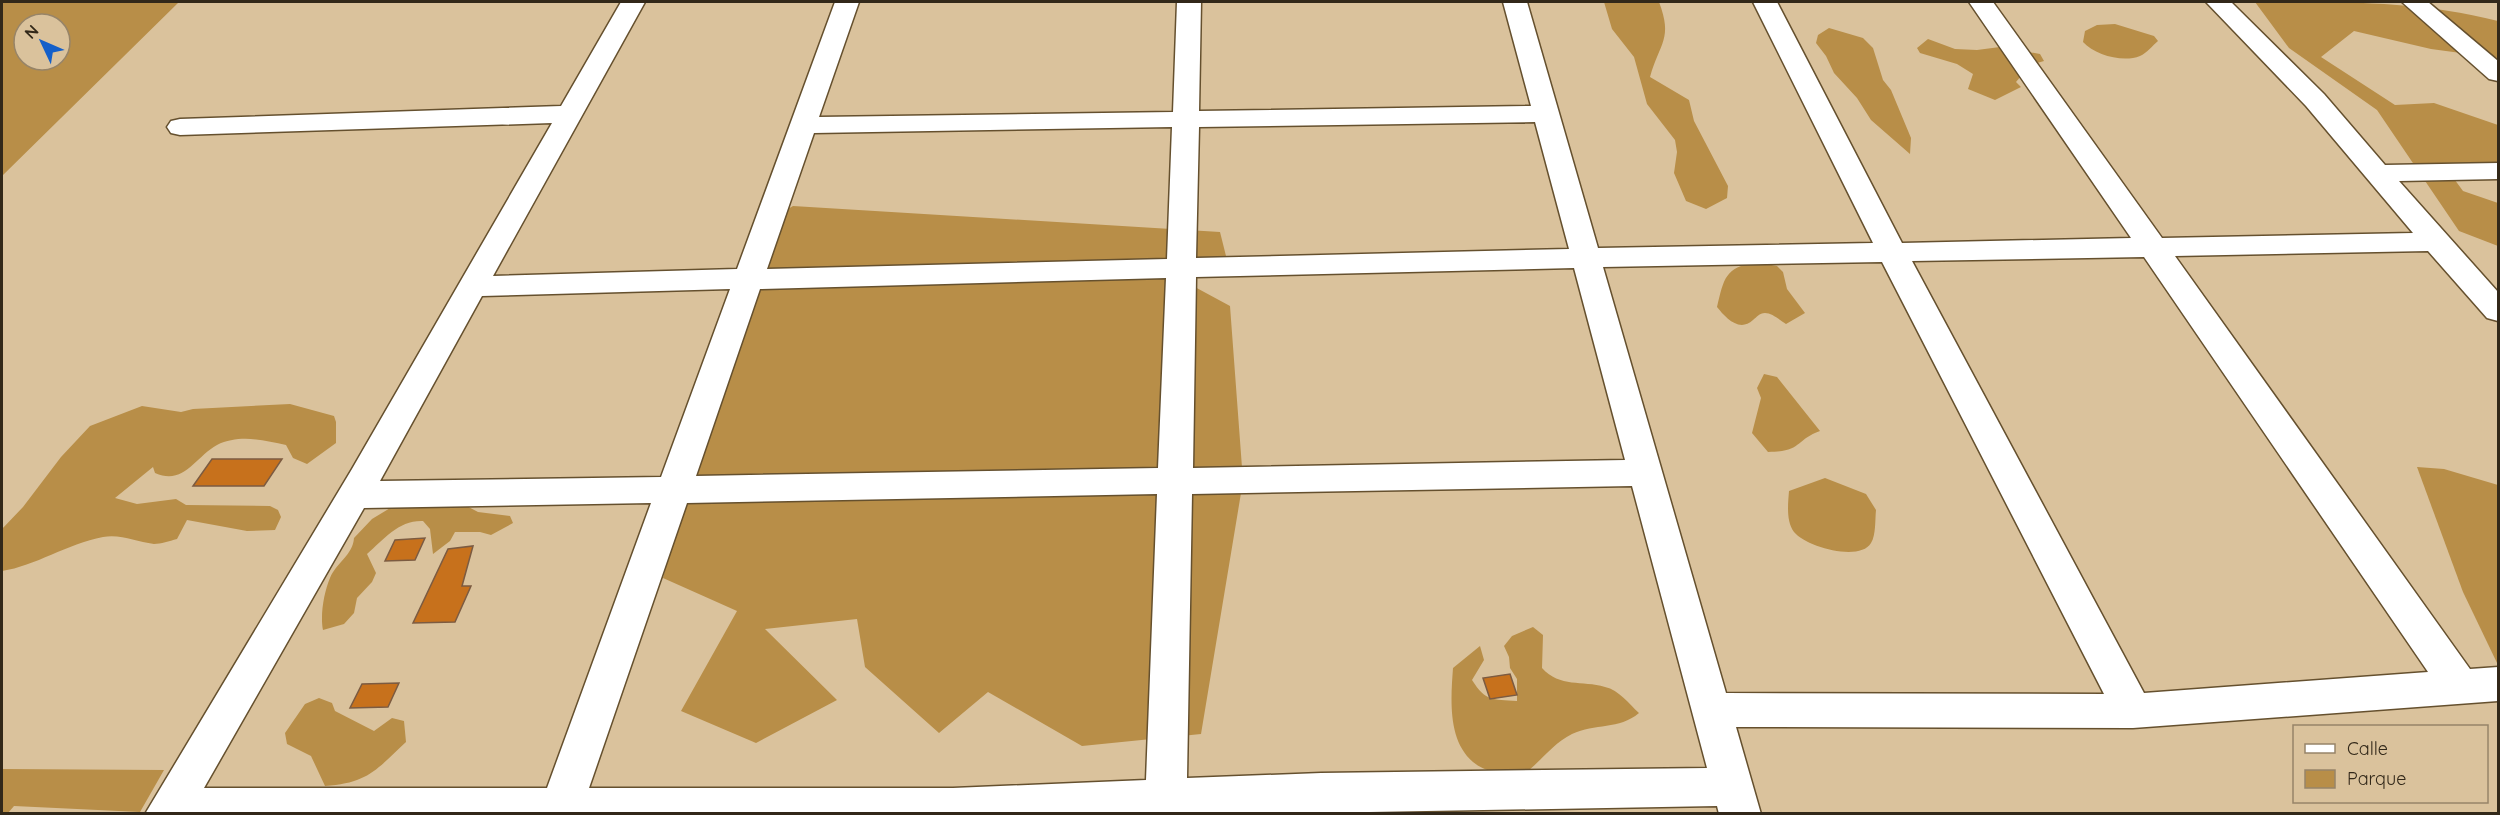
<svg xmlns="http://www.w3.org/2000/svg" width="2500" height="815" font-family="Quicksand,sans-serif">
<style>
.green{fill:#b88e48;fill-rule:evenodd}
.building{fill:#c7711c;stroke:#7c5b41;stroke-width:1.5}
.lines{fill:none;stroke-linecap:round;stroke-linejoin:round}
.minor-casing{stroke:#65502e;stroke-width:3}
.minor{fill:#fff;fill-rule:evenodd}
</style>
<rect width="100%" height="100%" fill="#dac29c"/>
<g class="green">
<path d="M 2,2 L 179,2 L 2,176 ZM 24,24 L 60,24 L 60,60 L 24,60 Z"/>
<path d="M 1604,2 L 1659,2 C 1673,39 1660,42 1650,77 L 1689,100 L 1694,121 L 1728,186 L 1727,198 L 1706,209 L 1686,201 L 1674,173 L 1677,152 L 1675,140 L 1647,104 L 1634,57 L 1612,29 Z"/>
<path d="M 2255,2 C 2339,2 2417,0 2498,21 L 2498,58 L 2431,49 L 2354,31 L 2321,57 L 2395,105 L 2434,103 L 2498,125 L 2498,170 L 2449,172 L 2463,191 L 2498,203 L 2498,246 L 2459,231 L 2377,110 L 2289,48 Z"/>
<path d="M 2115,24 L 2154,36 L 2158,41 C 2152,46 2147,53 2140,56 C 2123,63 2095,55 2083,42 L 2085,31 L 2097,25 Z"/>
<polygon points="1829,28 1863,38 1873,48 1883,80 1891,90 1911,138 1910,154 1871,120 1857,98 1834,73 1826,56 1816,43 1818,35"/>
<polygon points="1928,39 1955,49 1977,50 2000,47 2040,54 2044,61 2030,65 2016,82 2021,87 1995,100 1968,89 1973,74 1957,64 1920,53 1917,48"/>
<polygon points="793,206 1220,232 1227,260 1197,270 1193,286 1230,306 1243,481 1201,734 1082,746 988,692 939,733 865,667 857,619 765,629 837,700 756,743 681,711 737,611 663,578 754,229"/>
<path d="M 1755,262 L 1777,266 L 1783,272 L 1787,289 L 1805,313 L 1786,324 C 1780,320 1772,313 1765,313 C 1759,313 1757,317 1753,320 C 1739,333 1725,317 1717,307 C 1724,278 1725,268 1755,262 Z"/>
<path d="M 1764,374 L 1777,377 L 1820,431 C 1795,440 1802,452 1768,452 L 1752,433 L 1761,398 L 1757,388 Z"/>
<path d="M 290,404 L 334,416 L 336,422 L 336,443 L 307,464 L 293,458 L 286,445 C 264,440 239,434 217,445 C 195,457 184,486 155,473 L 153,467 L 115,498 L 137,504 L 176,499 L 186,505 L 270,506 L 278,510 L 281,517 L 275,530 L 247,531 L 187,520 L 177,539 C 169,541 161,544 154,544 C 136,542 122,534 103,537 C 67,544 35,566 2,571 L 2,529 L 23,507 L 61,457 L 90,426 L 142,406 L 181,412 L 193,409 Z"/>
<polygon points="2417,467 2444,469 2498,485 2498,665 2463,592"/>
<path d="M 1825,478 L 1866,494 L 1876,510 C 1875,519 1876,535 1871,543 C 1860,562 1806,547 1794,532 C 1786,521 1788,504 1789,491 Z"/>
<path d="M 415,493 L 461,503 L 478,512 L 510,516 L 513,523 L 491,535 L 480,532 L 455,532 L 450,541 L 433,554 L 430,529 L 423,521 C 399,520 384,539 367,554 L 376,573 L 372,582 L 357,598 L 354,613 L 344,624 L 323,630 C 320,615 324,592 330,578 C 336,563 353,555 354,538 L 372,519 Z"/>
<path d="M 1533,627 L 1543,635 L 1542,668 C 1560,688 1582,680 1605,687 C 1619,690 1629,704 1639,713 C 1619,730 1595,723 1572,734 C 1550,745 1538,766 1517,779 C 1503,774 1485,772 1473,762 C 1447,740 1451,697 1453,668 L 1480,646 L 1484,660 L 1472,680 C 1486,702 1492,699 1517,701 L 1517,679 L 1510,668 L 1509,657 L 1504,646 L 1512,636 Z"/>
<path d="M 319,698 L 332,703 L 335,711 L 374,731 L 392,718 L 404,721 L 406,742 C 376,770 368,783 325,786 L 311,756 L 287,744 L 285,733 L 305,704 Z"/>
<polygon points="2,769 164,770 140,812 14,806 8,813 2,814"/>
</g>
<g class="building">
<polygon points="212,459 282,459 264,486 193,486"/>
<polygon points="425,538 415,560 385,561 395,540"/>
<polygon points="473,546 462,586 471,586 455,622 413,623 448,549"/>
<polygon points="1510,674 1517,695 1490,699 1483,678"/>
<polygon points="399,683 388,707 350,708 362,684"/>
</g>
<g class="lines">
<g class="minor-casing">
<g id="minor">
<path d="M 621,2 L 645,2 L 493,276 L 737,269 L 835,2 L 859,2 L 819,117 L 1173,112 L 1177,2 L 1201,2 L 1199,111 L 1531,106 L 1503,2 L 1527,2 L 1598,248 L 1873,243 L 1753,2 L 1777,2 L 1902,243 L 2131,238 L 1969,2 L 1993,2 L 2162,238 L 2413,233 L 2306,106 L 2206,2 L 2231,2 L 2324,94 L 2385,165 L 2498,163 L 2498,179 L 2399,181 L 2498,292 L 2498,321 L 2487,318 L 2428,251 L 2175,256 L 2470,669 L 2498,667 L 2498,701 L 2133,728 L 1736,727 L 1761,814 L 1719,814 L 1717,806 L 1261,814 L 145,814 L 352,469 L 552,123 L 180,135 L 171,133 L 167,127 L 171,121 L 180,119 L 561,106 ZM 1535,122 L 1569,249 L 1196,258 L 1199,127 ZM 1172,127 L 1167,259 L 767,269 L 814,133 ZM 2144,257 L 2428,672 L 2144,693 L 1912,261 ZM 1882,262 L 2104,694 L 1726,693 L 1603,267 ZM 1574,268 L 1625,460 L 1193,468 L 1196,277 ZM 1166,278 L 1158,468 L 696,476 L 760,289 ZM 730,289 L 661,477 L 380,481 L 482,296 ZM 1632,486 L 1707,768 L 1321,773 L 1187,778 L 1192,494 ZM 1157,494 L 1146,780 L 953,788 L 589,788 L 687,503 ZM 651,503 L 547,788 L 204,788 L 364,508 Z"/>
<polygon points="2402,2 2428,2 2498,61 2498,81 2489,79"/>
</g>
</g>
<use href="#minor" class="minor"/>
</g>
<rect width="2500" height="815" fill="none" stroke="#322819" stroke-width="6"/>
<rect x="2293" y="725" width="195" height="78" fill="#dac29c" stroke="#978468" stroke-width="1.5"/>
<rect x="2305" y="744" width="30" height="9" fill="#ffffff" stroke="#978468" stroke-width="1.5"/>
<text x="2347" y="755" font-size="18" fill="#322819">Calle</text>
<rect x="2305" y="770" width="30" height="18" fill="#b88e48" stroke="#978468" stroke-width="1.5"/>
<text x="2347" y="785" font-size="18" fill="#322819">Parque</text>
<g transform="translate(42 42) rotate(314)"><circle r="28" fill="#dac29c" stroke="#978468" stroke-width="1.5"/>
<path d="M0-4.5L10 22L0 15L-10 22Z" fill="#145fc9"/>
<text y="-9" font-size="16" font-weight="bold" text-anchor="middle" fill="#322819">N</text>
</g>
</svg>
